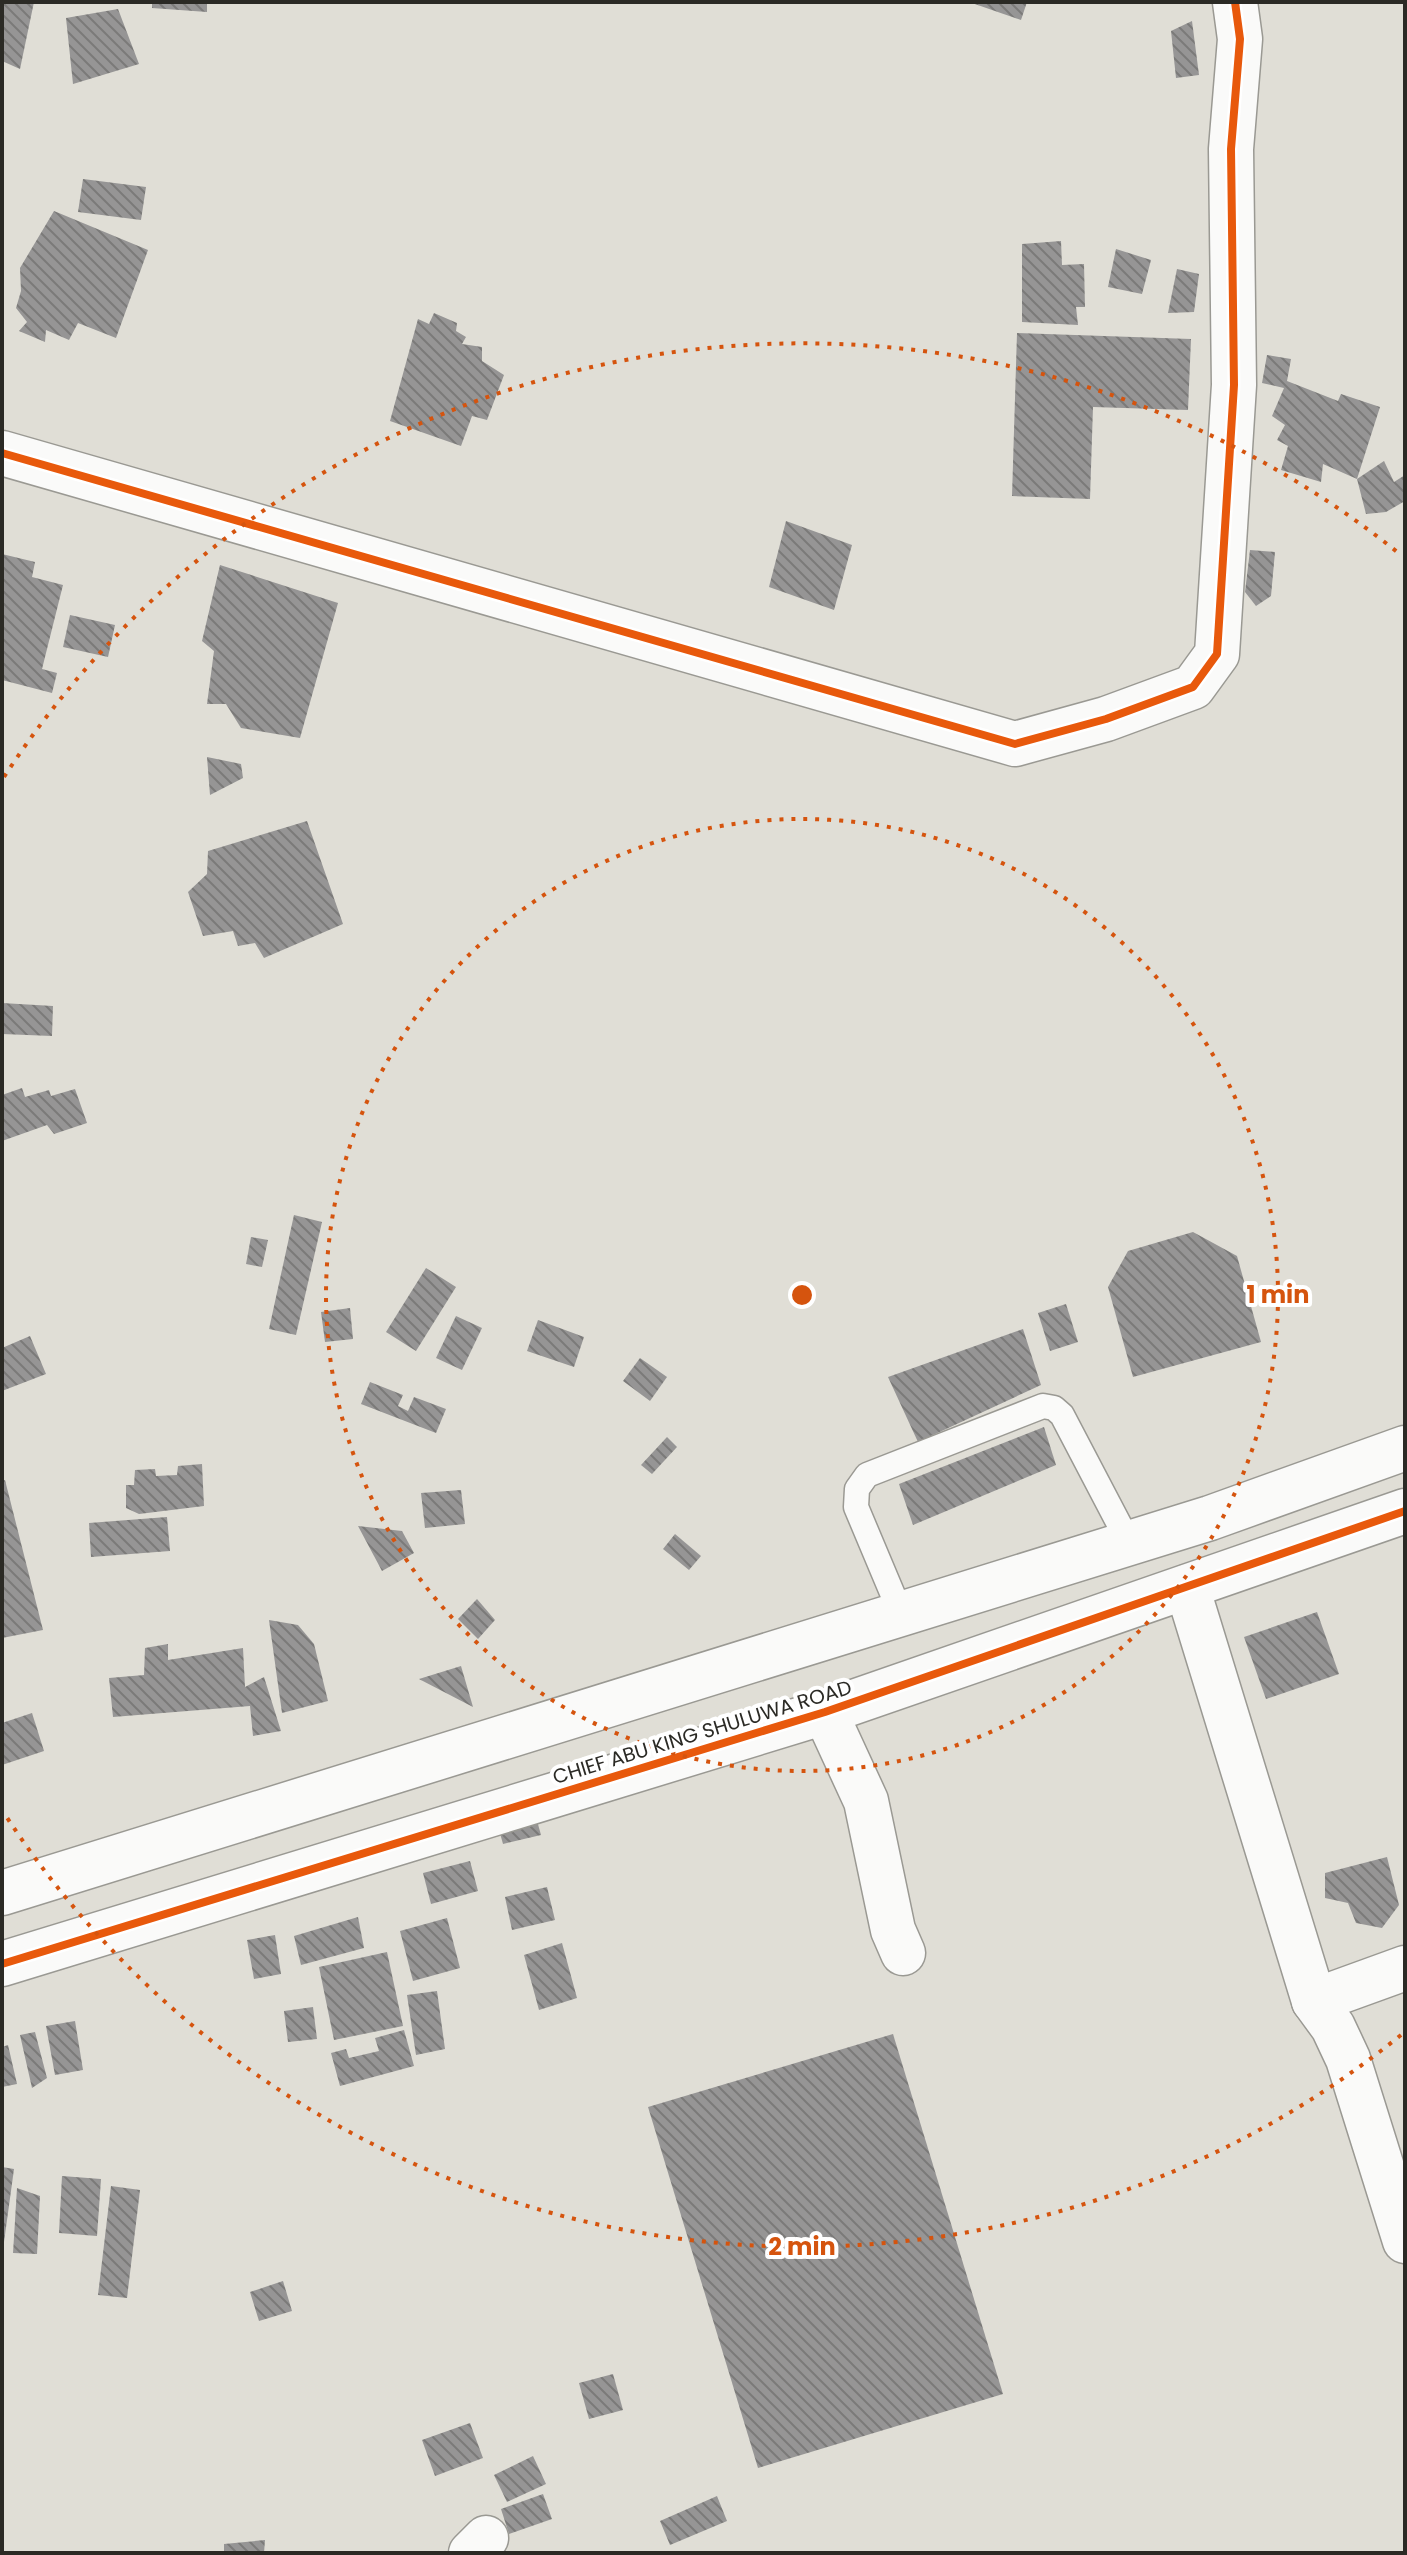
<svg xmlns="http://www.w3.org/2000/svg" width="1407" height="2555" font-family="Poppins,sans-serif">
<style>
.building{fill:url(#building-back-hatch)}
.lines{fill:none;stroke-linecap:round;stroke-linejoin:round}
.lane-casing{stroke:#9a9993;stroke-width:27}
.street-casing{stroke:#9a9993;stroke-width:47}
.secondary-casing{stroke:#9a9993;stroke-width:47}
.lane{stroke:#fafaf9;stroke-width:24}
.street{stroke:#fafaf9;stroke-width:44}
.secondary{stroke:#fafaf9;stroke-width:44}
.cycleway-casing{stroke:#fff;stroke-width:13}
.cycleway{stroke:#e8590c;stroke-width:8}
.ring{fill:none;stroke:#d5540e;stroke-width:4;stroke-dasharray:4 8}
.labels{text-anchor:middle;stroke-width:8;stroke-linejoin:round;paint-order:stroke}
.street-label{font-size:20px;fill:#2b2a25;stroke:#fff}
.centre{fill:#d5540e;stroke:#fff;stroke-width:4}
.ring-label{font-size:24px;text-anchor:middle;font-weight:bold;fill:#d5540e;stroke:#fff;stroke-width:8;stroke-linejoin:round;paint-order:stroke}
</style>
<defs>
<pattern id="building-back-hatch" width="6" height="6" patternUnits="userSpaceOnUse" patternTransform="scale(2)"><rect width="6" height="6" fill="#969595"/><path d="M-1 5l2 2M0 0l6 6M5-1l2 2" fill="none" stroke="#7b7a79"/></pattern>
</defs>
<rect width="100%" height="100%" fill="#e0ded6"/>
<g class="building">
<polygon points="2,2 34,2 20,69 2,61"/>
<polygon points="152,2 207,2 207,12 152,8"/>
<polygon points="969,2 1027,2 1021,20"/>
<polygon points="118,9 139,64 73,84 66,18"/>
<polygon points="1192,21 1199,75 1176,78 1171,31"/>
<polygon points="83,179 146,187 141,220 78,212"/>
<polygon points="54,211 148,250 116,338 78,323 69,340 46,330 45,342 19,331 27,322 16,308 21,291 20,268"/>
<polygon points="1061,241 1062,265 1084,264 1085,307 1076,307 1078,325 1022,322 1022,244"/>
<polygon points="1116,249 1151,260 1142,294 1108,287"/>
<polygon points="1177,269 1199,274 1194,312 1168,313"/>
<polygon points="434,313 457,323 456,331 466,337 462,344 482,347 482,361 504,375 487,420 472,416 461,446 390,421 418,319 429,324"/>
<polygon points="1017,333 1191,339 1188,410 1093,407 1090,499 1012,496"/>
<polygon points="1267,355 1291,359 1287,381 1338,401 1341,394 1380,407 1357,479 1323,464 1321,482 1281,470 1288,446 1277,440 1285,425 1272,416 1284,388 1262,383"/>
<polygon points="1384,461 1394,482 1405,475 1405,501 1386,512 1366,514 1357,479"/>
<polygon points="786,521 852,545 834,610 769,587"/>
<polygon points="1250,550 1275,552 1271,596 1256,606 1245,592"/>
<polygon points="2,554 35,562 32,577 63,585 42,669 57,673 52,693 2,680"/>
<polygon points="220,565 338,603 300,738 241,728 226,704 207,704 214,651 202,641"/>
<polygon points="70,615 115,625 108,657 63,647"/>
<polygon points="207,757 241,764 243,778 210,795"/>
<polygon points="307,821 343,924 264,958 255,943 238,946 233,931 203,936 188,892 207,874 208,851"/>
<polygon points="2,1003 53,1006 52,1036 2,1034"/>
<polygon points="22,1088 25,1097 49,1090 51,1096 75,1089 87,1123 54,1134 47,1125 2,1141 2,1095"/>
<polygon points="294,1215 322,1222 296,1335 269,1329"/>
<polygon points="1193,1232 1237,1256 1261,1342 1133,1377 1108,1287 1128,1251"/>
<polygon points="251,1237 268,1240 262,1267 246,1264"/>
<polygon points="426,1268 456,1287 416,1351 386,1332"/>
<polygon points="1066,1304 1078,1342 1050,1351 1038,1313"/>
<polygon points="350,1308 353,1339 325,1342 321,1312"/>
<polygon points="456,1316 482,1328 462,1370 436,1358"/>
<polygon points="538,1320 584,1337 574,1367 527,1351"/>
<polygon points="1023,1329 1041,1385 918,1442 888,1377"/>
<polygon points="30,1336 46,1374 2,1391 2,1348"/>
<polygon points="640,1358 667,1377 650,1401 623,1381"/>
<polygon points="370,1382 403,1395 398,1406 408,1411 414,1397 446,1409 436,1433 361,1404"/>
<polygon points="1044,1427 1056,1465 913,1525 899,1484"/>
<polygon points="667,1437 677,1447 652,1474 641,1465"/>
<polygon points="202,1464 204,1506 139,1514 126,1508 126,1485 134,1485 135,1470 155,1469 156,1476 177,1475 178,1466"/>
<polygon points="5,1480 43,1630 2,1638 2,1481"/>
<polygon points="461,1490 465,1524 425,1528 421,1493"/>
<polygon points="167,1517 170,1551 91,1557 89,1523"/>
<polygon points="358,1526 402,1531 414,1553 382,1571"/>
<polygon points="675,1534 701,1556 689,1570 663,1549"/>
<polygon points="477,1599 495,1620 478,1639 458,1619"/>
<polygon points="1317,1612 1339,1674 1266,1699 1244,1637"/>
<polygon points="269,1620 298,1625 314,1644 328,1701 282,1713"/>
<polygon points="168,1644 168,1660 243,1648 245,1687 264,1677 281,1731 253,1736 250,1706 113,1717 109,1678 144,1675 145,1648"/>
<polygon points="461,1666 473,1707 419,1679"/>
<polygon points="32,1713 44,1751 2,1765 2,1723"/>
<polygon points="536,1817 541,1835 503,1844 498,1826"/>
<polygon points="1387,1857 1399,1905 1382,1928 1356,1923 1348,1903 1325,1898 1325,1873"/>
<polygon points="470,1861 478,1891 431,1904 423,1873"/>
<polygon points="547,1887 555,1920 512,1930 505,1897"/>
<polygon points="358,1917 364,1948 301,1965 294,1936"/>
<polygon points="447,1918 460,1968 413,1981 400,1931"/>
<polygon points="275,1935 281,1974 254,1979 247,1940"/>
<polygon points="562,1943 577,1998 539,2010 524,1955"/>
<polygon points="387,1952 403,2026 334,2040 319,1967"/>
<polygon points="437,1991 445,2049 416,2055 407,1995"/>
<polygon points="313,2007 317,2039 288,2042 284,2011"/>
<polygon points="75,2021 83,2070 55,2075 46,2026"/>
<polygon points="404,2030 414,2066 340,2086 331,2053 346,2049 349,2058 379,2051 375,2038"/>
<polygon points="35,2032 47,2078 32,2088 20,2035"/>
<polygon points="893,2034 1003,2394 758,2468 648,2107"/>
<polygon points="8,2045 17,2084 2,2087 2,2047"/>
<polygon points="2,2167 14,2169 4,2242 2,2242"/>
<polygon points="62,2176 101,2179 97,2236 59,2233"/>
<polygon points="111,2186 140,2190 127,2298 98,2295"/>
<polygon points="17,2188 40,2196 37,2254 13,2253"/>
<polygon points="283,2281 292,2311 259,2321 250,2292"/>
<polygon points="613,2374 623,2410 589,2419 579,2383"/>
<polygon points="470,2423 483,2458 435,2476 422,2440"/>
<polygon points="533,2456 546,2484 507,2502 494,2475"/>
<polygon points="543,2494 552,2519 509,2534 501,2509"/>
<polygon points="717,2496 727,2521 670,2545 660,2521"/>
<polygon points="265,2540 264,2553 224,2553 224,2544"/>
</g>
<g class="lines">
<g class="lane-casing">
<polyline id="lane" points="901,1614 856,1507 857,1489 867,1475 1043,1406 1054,1408 1062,1415 1129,1543"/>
</g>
<g class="street-casing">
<g id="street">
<polyline points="2,453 1015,744 1106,719 1193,687 1217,654 1234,385 1231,149 1240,39 1235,2"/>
<polyline points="1187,1587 1314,2001 1333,2027 1348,2059 1405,2241"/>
<polyline points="825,1712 866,1801 893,1930 903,1953"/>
<polyline points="1314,2001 1405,1968"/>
<polyline points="471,2553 486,2538"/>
</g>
</g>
<g class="secondary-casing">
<g id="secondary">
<polyline points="2,1893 1210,1518 1405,1448"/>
<polyline points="2,1964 825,1712 1405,1511"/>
</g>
</g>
<use href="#lane" class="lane"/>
<use href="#street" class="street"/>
<use href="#secondary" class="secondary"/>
<g class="cycleway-casing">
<g id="cycleway">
<polyline points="2,453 1015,744 1106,719 1193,687 1217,654 1234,385 1231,149 1240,39 1235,2"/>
<polyline points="2,1964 825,1712 1405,1511"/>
</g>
</g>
<use href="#cycleway" class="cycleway"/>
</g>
<g class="ring">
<circle cx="802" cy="1295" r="476"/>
<path d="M1401 2035A952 952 0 0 1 4 1813M4 777A952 952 0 0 1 1401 555"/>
</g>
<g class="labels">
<g class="street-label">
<text transform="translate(702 1732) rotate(-17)" y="7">CHIEF ABU KING SHULUWA ROAD</text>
</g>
</g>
<circle cx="802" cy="1295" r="12" class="centre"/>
<g class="ring-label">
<text x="1278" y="1303">1 min</text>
<text x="802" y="2255">2 min</text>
</g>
<rect width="1407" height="2555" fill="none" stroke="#2b2a25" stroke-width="8"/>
</svg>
